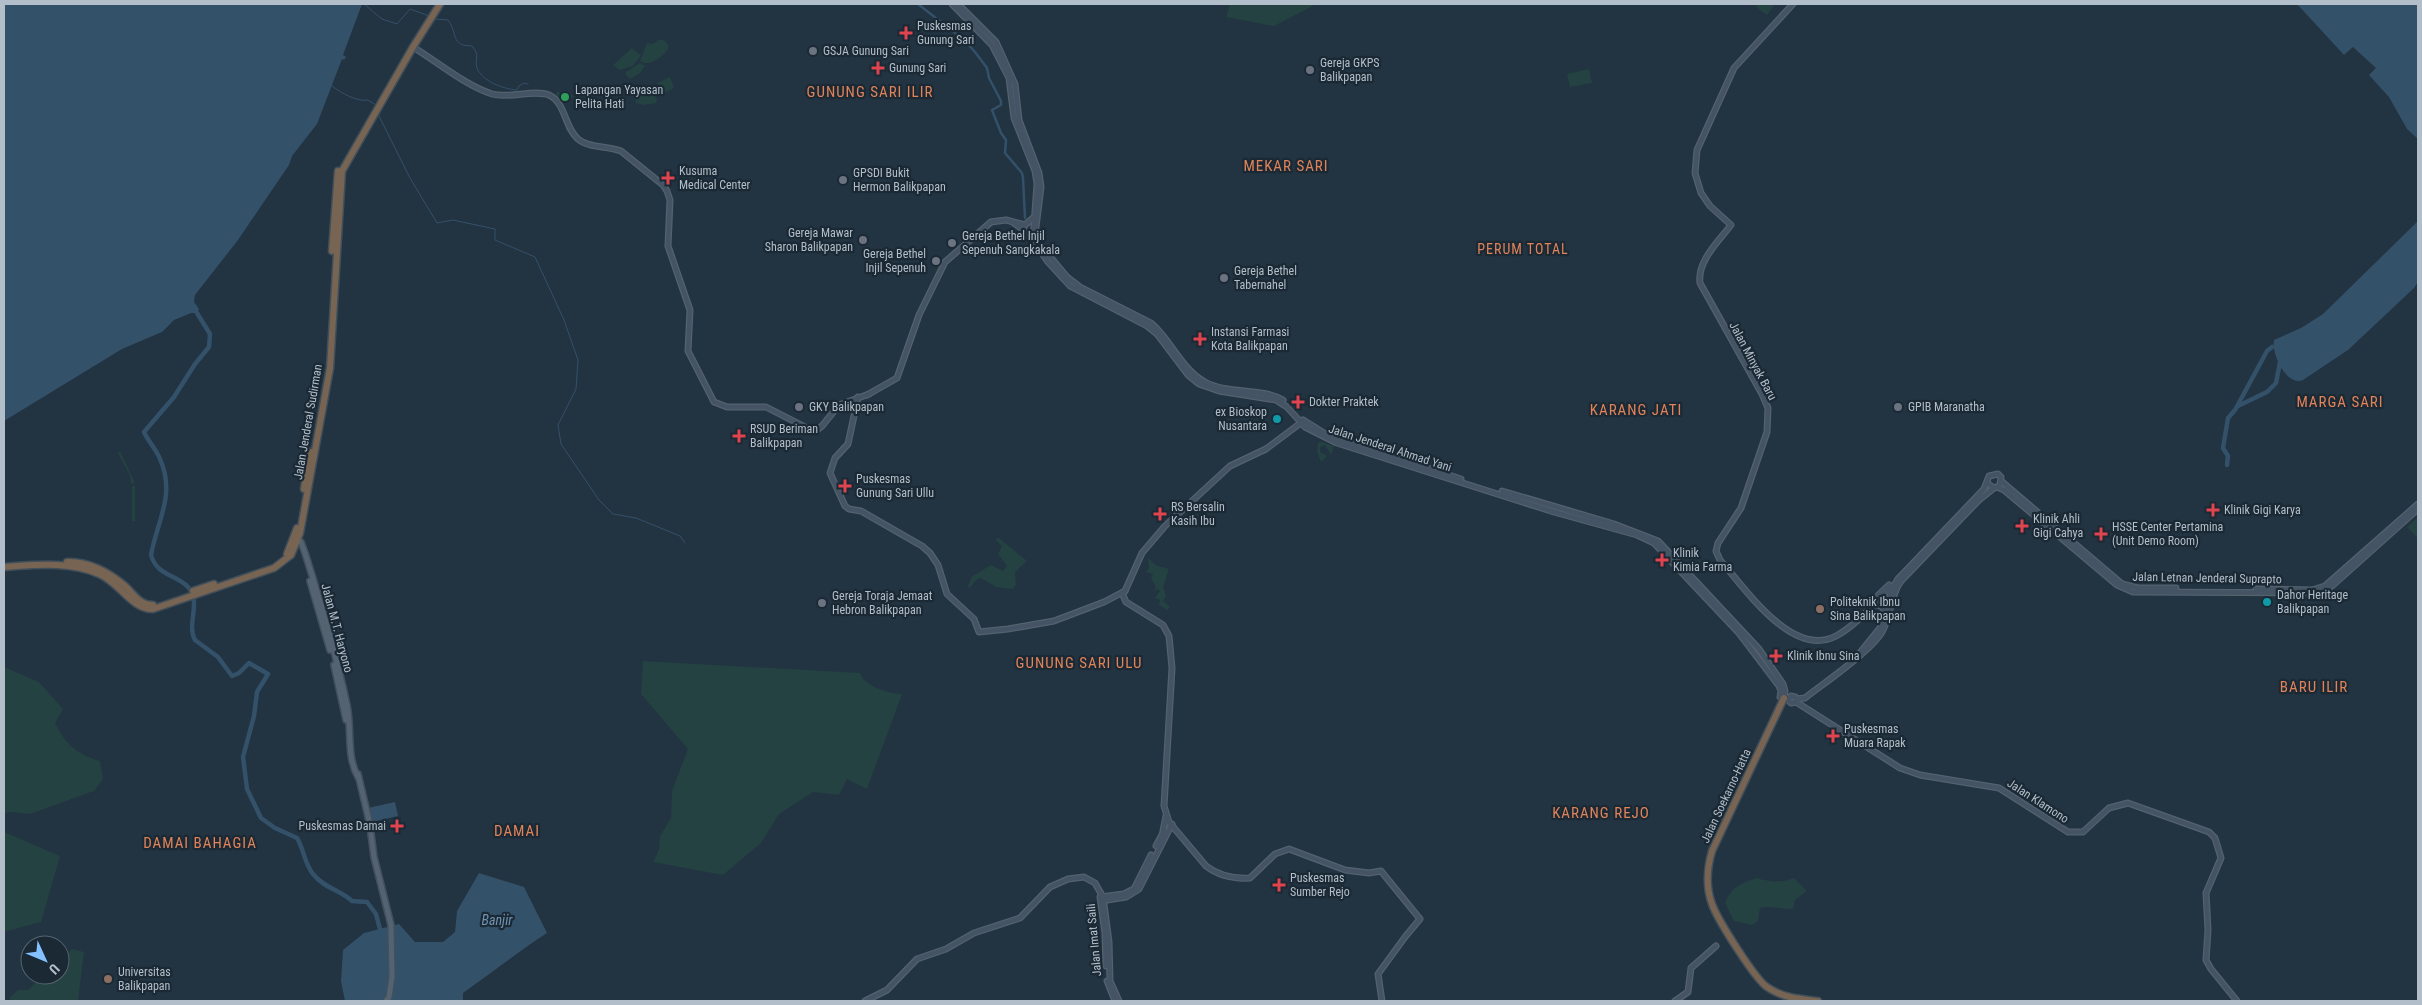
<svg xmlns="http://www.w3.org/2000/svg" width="2422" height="1005" font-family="'Roboto Condensed',sans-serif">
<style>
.green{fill:#244242}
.water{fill:#34516a}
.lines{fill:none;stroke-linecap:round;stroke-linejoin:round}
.stream{stroke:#34516a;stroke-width:1}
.canal{stroke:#34516a;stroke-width:2.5}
.river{stroke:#34516a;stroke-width:4.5}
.secondary-casing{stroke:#54626e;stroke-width:7}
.primary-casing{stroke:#42505c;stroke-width:8}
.highway-casing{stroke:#414f5b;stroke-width:9}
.secondary{stroke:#445464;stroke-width:4.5}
.primary{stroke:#546371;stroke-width:5}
.highway{stroke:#776452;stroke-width:6}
.health-dot{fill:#e0444e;stroke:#1b2935;stroke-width:2}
.worship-dot{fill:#6b7280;stroke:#1b2935;stroke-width:2}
.leisure-dot{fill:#2e9e5b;stroke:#1b2935;stroke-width:2}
.culture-dot{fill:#0f9aa8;stroke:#1b2935;stroke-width:2}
.education-dot{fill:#8d6e63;stroke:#1b2935;stroke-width:2}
.labels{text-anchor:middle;stroke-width:4.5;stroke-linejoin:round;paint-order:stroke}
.poi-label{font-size:12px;fill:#b2bfcb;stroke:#1b2935;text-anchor:start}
.street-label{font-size:12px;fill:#b2bfcb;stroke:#1b2935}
.neighbourhood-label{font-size:14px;letter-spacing:1px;fill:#e08359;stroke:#1b2935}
.water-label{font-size:14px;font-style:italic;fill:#7094b2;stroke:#1b2935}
.quarter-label{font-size:15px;letter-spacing:1px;fill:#e08359;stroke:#1b2935}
</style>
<rect width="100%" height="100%" fill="#223341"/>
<g class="green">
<polygon points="1230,4 1312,4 1313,6 1274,26 1226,17"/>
<polygon points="1758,4 1774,5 1767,15 1756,7"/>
<path d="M 658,40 L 664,40 L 668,45 L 668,49 C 662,57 649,68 640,61 L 647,43 L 653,44 Z"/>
<polygon points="632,48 641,55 633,66 620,70 613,65"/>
<polygon points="640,63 645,66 640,73 630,79 626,75 626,72"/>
<polygon points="1589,69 1592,83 1570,87 1567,74"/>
<polygon points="670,77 674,88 662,94 657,83"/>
<polygon points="651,87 657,99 656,103 644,105 636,103 635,99 640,88"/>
<polygon points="558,91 563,96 569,92 574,97 562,102 555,95"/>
<polygon points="1321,442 1334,446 1331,455 1325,445 1320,447 1320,452 1327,456 1321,462 1317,452 1318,443"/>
<polygon points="120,451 135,483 131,484 130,476 118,453"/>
<rect x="132" y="486" width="3" height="35"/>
<polygon points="2418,517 2418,539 2407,527"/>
<polygon points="999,538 1027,561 1015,572 1016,585 1013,589 996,587 981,578 976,580 969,589 968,585 971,580 971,577 991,565 1003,571 1007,566 998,554 1002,546 995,539"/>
<polygon points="1148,558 1157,566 1169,569 1163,587 1166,596 1163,601 1170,607 1167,610 1159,605 1160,600 1155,598 1160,591 1158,589 1154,591 1156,587 1151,578 1153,574 1146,572 1149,568"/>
<path d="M 643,661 L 860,673 C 865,687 888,693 902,694 L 867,789 L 847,779 L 839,795 L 813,792 L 779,814 L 761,843 L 723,875 L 653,862 L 659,849 L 660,836 L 671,818 L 672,791 L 688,749 L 641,694 Z"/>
<path d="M 4,667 L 39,682 L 63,709 L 55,723 C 66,745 77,754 100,761 L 103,779 L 94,791 L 30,814 L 13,812 L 4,813 Z"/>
<polygon points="4,832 60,856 41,922 4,932"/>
<path d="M 1757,878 C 1770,882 1781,883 1794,878 L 1807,891 L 1795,900 L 1793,909 C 1782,910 1770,905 1760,908 L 1758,921 L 1752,925 L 1734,921 L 1725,903 C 1731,887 1741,883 1757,878 Z"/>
<polygon points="72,949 84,952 78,1001 10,1001 10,997 18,990 28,990 43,975 60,975 60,959"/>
</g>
<g class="water">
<polygon points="4,4 362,4 343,55 346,57 344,60 342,59 317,124 292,156 289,165 238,240 195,295 194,302 199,309 197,313 191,313 174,320 162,332 122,349 4,421"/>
<polygon points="2297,4 2418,4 2418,139 2407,129 2389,97 2369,75 2376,68 2353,47 2344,55"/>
<path d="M 2418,221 L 2418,282 L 2414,288 L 2348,350 L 2303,380 C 2286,387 2271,353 2274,340 L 2301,328 L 2323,314 Z"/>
<polygon points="395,802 398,816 372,822 368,808"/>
<path d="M 479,873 L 524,887 L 547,933 C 518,952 491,973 463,993 L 463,1001 L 345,1001 L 341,981 L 343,950 L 364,933 L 399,924 L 415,942 L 443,942 L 455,932 L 457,911 Z"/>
</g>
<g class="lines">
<g class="stream">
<polyline points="364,4 382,19 397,24 410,9 429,16"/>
<path d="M 435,19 L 448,20 C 458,33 450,46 472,46 C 481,56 474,60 477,68 C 482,81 503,89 517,90 L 519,86 L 524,83 L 528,84"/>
<path d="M 332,86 C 341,93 357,102 368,100 L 374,104"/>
<polyline points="378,114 410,178 437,223 453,220 495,229 495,240 535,257 564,320 578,360 576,389 558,425 561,444 599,500 613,514 636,518 680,536 685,543"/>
</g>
<polyline class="canal" points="918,4 964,40 975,52 987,68 989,78 1001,101 1001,105 992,110 1001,133 1006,140 1005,153 1022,173 1023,178 1025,218"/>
<g class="river">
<path d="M 197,313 L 210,334 L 209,347 L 195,364 L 174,397 L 144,432 C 148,441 156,449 160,459 C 176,495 157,521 151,555 C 157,576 176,574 188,587 C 202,602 186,624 195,640 L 218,657 L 232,676 L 239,673 L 249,663 L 268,674 L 257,692 L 254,716 L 243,757 L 247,789 L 261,818 L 275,828 L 297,838 C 304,849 304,863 313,874 C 324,888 340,890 352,901 L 367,902 L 376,914 L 381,933"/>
<polyline points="2238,406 2267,392 2276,383 2280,362"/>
<polyline points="2227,465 2228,456 2223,448 2228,418 2235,410 2267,351 2272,347"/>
</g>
<g class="secondary-casing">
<g id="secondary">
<polyline points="952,4 992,45 1009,78 1014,118 1035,171 1037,184 1033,240 1048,262 1070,286 1147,326 1157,334 1188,375 1199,384 1219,391 1276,400 1287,407 1305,427 1337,443 1554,512 1637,535 1654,543 1738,632 1779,686 1781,691 1780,697"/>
<path d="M 958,4 L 996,42 L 1015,84 L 1019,120 L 1039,173 L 1041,187 L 1035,235 L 1037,241 L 1067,277 L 1080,287 L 1151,323 C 1171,340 1182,370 1205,382 C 1229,395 1259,387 1283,400"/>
<path d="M 1793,4 L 1734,68 L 1697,150 L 1695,173 L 1701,193 L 1710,206 L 1731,225 C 1719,241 1697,261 1700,283 L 1762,394 L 1768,408 L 1767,432 L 1741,508 L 1718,543 L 1716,551 L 1720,560 C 1745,588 1792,659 1836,636 C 1854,627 1876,602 1891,587 L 1900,582"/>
<path d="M 413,47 C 436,61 466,86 492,94 C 509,99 534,89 549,95 C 566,103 564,127 578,139 C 588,148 609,146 621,151 L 663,185 L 667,191 L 670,200 L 668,246 L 690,310 L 688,351 L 714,402 L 727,407 L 766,407 L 807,428 L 817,430 L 822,426 L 839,405 L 869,394"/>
<polyline points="1015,224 1025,231 1032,240"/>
<polyline points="867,395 897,378 919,315 945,262 991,222 1006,220 1025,225 1033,218"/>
<polyline points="858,397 848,444 835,458 830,473 845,506 849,509 861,511 922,546 930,553 938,565 947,594 974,619 979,632 1008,629 1054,621 1104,602 1125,591"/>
<polyline points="1303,420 1327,435 1461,479"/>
<polyline points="2001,481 2122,584 2138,588 2176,588"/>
<polyline points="1987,483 1994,488"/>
<polyline points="1997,487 2004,490 2117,585 2133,592 2318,593 2332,586 2418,509"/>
<polyline points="1502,491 1614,524 1658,541 1759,649 1783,684 1785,691 1784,698"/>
<polyline points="2256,589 2312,590 2325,586 2418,504"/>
<polyline points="1125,591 1142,553 1165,526 1230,466 1266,449 1302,422"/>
<path d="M 1122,593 L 1126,602 L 1163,625 L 1169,636 L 1172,668 L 1164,806 L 1169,822 L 1206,866 C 1219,876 1234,879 1250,878 L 1275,854 L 1289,849 L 1345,870 L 1369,873 L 1381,871 L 1420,919 L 1405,937 L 1378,974 L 1382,1001"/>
<polyline points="1873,604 1881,606 1885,611"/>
<polyline points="1867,606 1889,585"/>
<polyline points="1859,654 1880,628 1892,589 1898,579 1984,489 1989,476 1998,474 2001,477 2000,484"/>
<polyline points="1795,697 1791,696 1788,700 1791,703 1796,702"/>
<path d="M 1796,699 L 1805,698 C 1824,683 1871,651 1882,632 C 1891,616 1890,596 1901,581 L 1979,500 L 1994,488"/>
<polyline points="1796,702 1900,768 1920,775 1999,788 2068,832 2083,832 2109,808 2128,803 2209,832 2215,838 2221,858 2206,893 2208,930 2206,960 2211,969 2237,1001"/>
<polyline points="1163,831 1166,816"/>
<polyline points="1156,846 1164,831"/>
<polyline points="1100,897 1105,933 1106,966"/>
<polyline points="1101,897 1124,894 1134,889 1151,855"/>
<polyline points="1101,901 1126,897 1139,889 1172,824"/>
<polyline points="1107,981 1115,1001"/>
<polyline points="865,1001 887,990 917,959 946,949 974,933 1020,918 1050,887 1068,879 1084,877 1095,883 1103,897 1109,942 1110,981 1119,1001"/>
<polyline points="1675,1001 1688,992 1691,968 1716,946"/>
</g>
</g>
<g class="primary-casing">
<g id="primary">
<path d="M 296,539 L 301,542 L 305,553 C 321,603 336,654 347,705 C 352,728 346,756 358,777"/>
<polyline points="310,581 330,650"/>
<polyline points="334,665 346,720"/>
<polyline points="358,774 371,829"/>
<polyline points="370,826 374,857 391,925 392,977 389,997 386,1001"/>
</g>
</g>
<g class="highway-casing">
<g id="highway">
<polyline points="332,251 338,171"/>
<polyline points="304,489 310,452"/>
<polyline points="287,554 297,528"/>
<path d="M 67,562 C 88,561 109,572 125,586 C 134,594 139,605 153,605"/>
<path d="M 4,567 C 36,565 69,561 99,574 C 119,582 132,610 153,609 L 274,568 L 291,555 L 300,533 L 330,368 L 342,171 L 413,47 L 440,4"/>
<polyline points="193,591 214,584"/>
<path d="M 1784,698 L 1712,851 C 1707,868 1706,888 1712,904 C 1717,919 1755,979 1767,987 C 1783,998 1799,999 1818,1001"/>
</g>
</g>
<use href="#secondary" class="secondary"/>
<use href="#primary" class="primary"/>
<use href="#highway" class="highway"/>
</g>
<g class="health-dot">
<path d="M903.5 25.5h5v5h5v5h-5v5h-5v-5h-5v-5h5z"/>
<path d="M875.5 60.5h5v5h5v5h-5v5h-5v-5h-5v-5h5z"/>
<path d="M665.5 170.5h5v5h5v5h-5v5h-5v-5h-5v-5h5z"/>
<path d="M1197.5 331.5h5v5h5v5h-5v5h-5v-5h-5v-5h5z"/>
<path d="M1295.5 394.5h5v5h5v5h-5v5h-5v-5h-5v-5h5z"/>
<path d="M736.5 428.5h5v5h5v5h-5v5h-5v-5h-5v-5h5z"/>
<path d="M842.5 478.5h5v5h5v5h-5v5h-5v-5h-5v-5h5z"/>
<path d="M2210.5 502.5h5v5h5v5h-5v5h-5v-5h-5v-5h5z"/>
<path d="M1157.5 506.5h5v5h5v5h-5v5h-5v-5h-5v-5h5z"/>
<path d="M2019.5 518.5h5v5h5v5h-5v5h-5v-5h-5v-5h5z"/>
<path d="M2098.5 526.5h5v5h5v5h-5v5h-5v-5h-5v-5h5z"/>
<path d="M1659.5 552.5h5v5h5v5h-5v5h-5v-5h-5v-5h5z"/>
<path d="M1773.5 648.5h5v5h5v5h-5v5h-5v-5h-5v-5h5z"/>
<path d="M1830.5 728.5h5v5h5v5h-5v5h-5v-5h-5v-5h5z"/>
<path d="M394.5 818.5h5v5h5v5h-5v5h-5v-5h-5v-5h5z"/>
<path d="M1276.5 877.5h5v5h5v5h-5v5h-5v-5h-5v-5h5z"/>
</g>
<g class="worship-dot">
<circle cx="813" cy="51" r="5"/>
<circle cx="1310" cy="70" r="5"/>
<circle cx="843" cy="180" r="5"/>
<circle cx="863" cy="240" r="5"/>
<circle cx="952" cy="243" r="5"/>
<circle cx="936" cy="261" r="5"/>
<circle cx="1224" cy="278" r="5"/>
<circle cx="799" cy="407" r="5"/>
<circle cx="1898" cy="407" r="5"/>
<circle cx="822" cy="603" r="5"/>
</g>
<circle class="leisure-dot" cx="565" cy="97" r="5"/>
<g class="culture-dot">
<circle cx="1277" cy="419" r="5"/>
<circle cx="2267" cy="602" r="5"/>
</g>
<g class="education-dot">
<circle cx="1820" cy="609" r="5"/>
<circle cx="108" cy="979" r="5"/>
</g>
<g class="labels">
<g class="poi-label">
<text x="917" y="30">Puskesmas<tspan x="917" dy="14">Gunung Sari</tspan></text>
<text x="823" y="55">GSJA Gunung Sari</text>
<text x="1320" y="67">Gereja GKPS<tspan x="1320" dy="14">Balikpapan</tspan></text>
<text x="889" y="72">Gunung Sari</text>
<text x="575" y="94">Lapangan Yayasan<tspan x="575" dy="14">Pelita Hati</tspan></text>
<text x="679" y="175">Kusuma<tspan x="679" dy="14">Medical Center</tspan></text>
<text x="853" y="177">GPSDI Bukit<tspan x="853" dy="14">Hermon Balikpapan</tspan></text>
<text x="853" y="237" text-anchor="end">Gereja Mawar<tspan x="853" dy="14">Sharon Balikpapan</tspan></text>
<text x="962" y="240">Gereja Bethel Injil<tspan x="962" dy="14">Sepenuh Sangkakala</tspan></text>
<text x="926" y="258" text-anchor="end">Gereja Bethel<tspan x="926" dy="14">Injil Sepenuh</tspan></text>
<text x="1234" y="275">Gereja Bethel<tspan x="1234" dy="14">Tabernahel</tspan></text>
<text x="1211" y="336">Instansi Farmasi<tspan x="1211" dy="14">Kota Balikpapan</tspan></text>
<text x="1309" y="406">Dokter Praktek</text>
<text x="809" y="411">GKY Balikpapan</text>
<text x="1908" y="411">GPIB Maranatha</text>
<text x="1267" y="416" text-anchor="end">ex Bioskop<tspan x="1267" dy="14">Nusantara</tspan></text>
<text x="750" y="433">RSUD Beriman<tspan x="750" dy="14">Balikpapan</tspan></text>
<text x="856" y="483">Puskesmas<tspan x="856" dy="14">Gunung Sari Ullu</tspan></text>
<text x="1171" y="511">RS Bersalin<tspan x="1171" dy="14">Kasih Ibu</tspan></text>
<text x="2224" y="514">Klinik Gigi Karya</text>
<text x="2033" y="523">Klinik Ahli<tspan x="2033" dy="14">Gigi Cahya</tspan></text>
<text x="2112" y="531">HSSE Center Pertamina<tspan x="2112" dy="14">(Unit Demo Room)</tspan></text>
<text x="1673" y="557">Klinik<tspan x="1673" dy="14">Kimia Farma</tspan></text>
<text x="2277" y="599">Dahor Heritage<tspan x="2277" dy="14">Balikpapan</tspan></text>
<text x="832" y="600">Gereja Toraja Jemaat<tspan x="832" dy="14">Hebron Balikpapan</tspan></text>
<text x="1830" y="606">Politeknik Ibnu<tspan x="1830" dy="14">Sina Balikpapan</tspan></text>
<text x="1787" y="660">Klinik Ibnu Sina</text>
<text x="1844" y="733">Puskesmas<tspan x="1844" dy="14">Muara Rapak</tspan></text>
<text x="386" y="830" text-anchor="end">Puskesmas Damai</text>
<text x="1290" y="882">Puskesmas<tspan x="1290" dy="14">Sumber Rejo</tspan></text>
<text x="118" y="976">Universitas<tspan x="118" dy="14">Balikpapan</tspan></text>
</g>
<g class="street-label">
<text transform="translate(1753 361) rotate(62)" y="4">Jalan Minyak Baru</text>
<text transform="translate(308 422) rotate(-80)" y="4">Jalan Jenderal Sudirman</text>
<text transform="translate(1390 448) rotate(18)" y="4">Jalan Jenderal Ahmad Yani</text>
<text transform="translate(2207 578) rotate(1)" y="4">Jalan Letnan Jenderal Suprapto</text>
<text transform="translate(337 628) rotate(75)" y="4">Jalan M.T. Haryono</text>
<text transform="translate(1726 796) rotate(-65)" y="4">Jalan Soekarno-Hatta</text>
<text transform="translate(2038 801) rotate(33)" y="4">Jalan Klamono</text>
<text transform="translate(1094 940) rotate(-95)" y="4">Jalan Imat Saili</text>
</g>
<g class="neighbourhood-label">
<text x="1523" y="254">PERUM TOTAL</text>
</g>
<g class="water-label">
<text x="497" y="925">Banjir</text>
</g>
<g class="quarter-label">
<text x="870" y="97">GUNUNG SARI ILIR</text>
<text x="1286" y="171">MEKAR SARI</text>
<text x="2340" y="407">MARGA SARI</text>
<text x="1636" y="415">KARANG JATI</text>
<text x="1079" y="668">GUNUNG SARI ULU</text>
<text x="2314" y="692">BARU ILIR</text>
<text x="1601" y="818">KARANG REJO</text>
<text x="517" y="836">DAMAI</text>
<text x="200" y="848">DAMAI BAHAGIA</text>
</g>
</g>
<rect width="2422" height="1005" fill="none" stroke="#b2bfcb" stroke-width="10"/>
<g transform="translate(45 960) rotate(134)"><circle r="24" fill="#1b2935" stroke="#576571"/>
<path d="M0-4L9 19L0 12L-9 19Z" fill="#83c2ff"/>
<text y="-8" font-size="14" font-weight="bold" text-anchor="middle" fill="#b2bfcb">U</text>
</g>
</svg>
